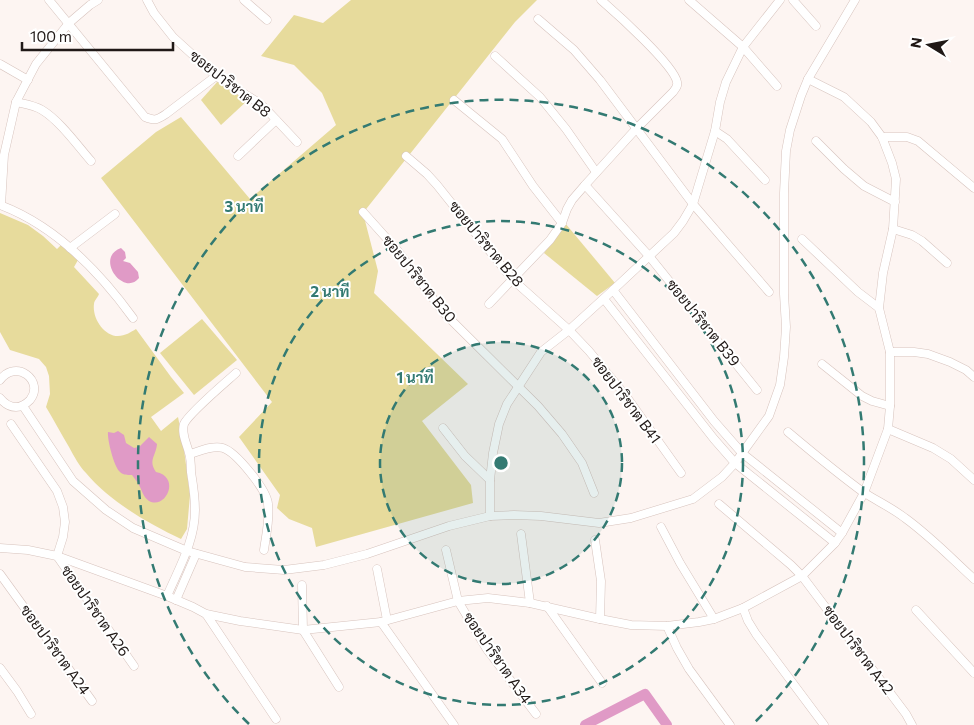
<svg xmlns="http://www.w3.org/2000/svg" width="974" height="725" font-family="Commissioner,Sarabun,sans-serif">
<style>
.green{fill:#e7db9c}
.water{fill:#e09ac6}
.lines{fill:none;stroke-linecap:round;stroke-linejoin:round}
.canal{stroke:#e09ac6;stroke-width:10}
.minor-casing{stroke:#d7c3bd;stroke-width:9}
.minor{stroke:#fff;stroke-width:8}
.ring{fill:none;stroke:#337a72;stroke-width:2.5;stroke-dasharray:9 6}
.labels{text-anchor:middle;stroke-width:4;stroke-linejoin:round;paint-order:stroke}
.street-label{font-size:15px;fill:#201917;stroke:#fff}
.centre{fill:#337a72;stroke:#fff;stroke-width:2.5}
.ring-label{font-size:15px;text-anchor:middle;font-weight:bold;fill:#337a72;stroke:#fff;stroke-width:4;stroke-linejoin:round;paint-order:stroke}
</style>
<rect width="100%" height="100%" fill="#fdf5f2"/>
<g class="green">
<polygon points="351,0 537,0 515,22 363,213 378,271 374,293 468,384 422,421 471,485 473,503 316,547 312,528 289,519 277,508 280,495 239,437 272,402 101,178 156,132 181,117 250,199 336,125 322,93 294,65 261,56 294,15 323,23"/>
<polygon points="218,81 248,100 221,125 201,100"/>
<path d="M 0,213 L 28,225 L 43,236 L 57,249 L 62,244 L 78,260 L 74,267 L 99,294 C 98,297 94,301 94,304 C 92,318 104,336 118,336 C 125,336 131,332 136,329 L 171,377 L 184,393 L 151,417 L 161,431 L 178,417 L 183,442 L 190,495 L 187,529 L 181,539 C 149,524 109,501 86,473 C 79,466 74,456 69,447 C 61,434 54,420 46,407 L 50,394 L 49,376 L 46,367 L 39,359 L 10,350 L 0,332 Z"/>
<polygon points="565,223 615,283 597,296 544,253"/>
<polygon points="202,319 237,360 194,395 160,353"/>
</g>
<g class="water">
<path d="M 121,248 L 125,252 L 126,258 L 123,261 L 130,263 L 138,272 L 139,278 C 124,297 94,258 121,248 Z"/>
<path d="M 118,431 L 124,435 L 126,443 L 134,448 L 139,447 L 149,437 L 157,444 C 156,456 148,460 156,472 C 181,477 166,510 149,501 C 143,497 142,490 139,485 C 137,481 134,478 132,475 C 127,475 123,475 120,472 C 114,467 107,439 108,432 L 114,433 Z"/>
</g>
<g class="lines">
<polyline class="canal" points="585,725 645,694 667,725"/>
<g class="minor-casing">
<g id="minor">
<path d="M 49,0 L 145,117 C 155,121 157,120 166,114 L 216,76"/>
<polyline points="147,0 154,13 173,37 216,76 256,101 265,108 297,142"/>
<polyline points="244,0 267,20"/>
<polyline points="689,0 743,47 777,86"/>
<polyline points="793,0 816,26"/>
<polyline points="538,19 574,50 600,80 693,204 769,292"/>
<polyline points="495,56 540,97 566,129 596,172"/>
<polyline points="0,64 28,80"/>
<polyline points="454,100 502,139 533,186 562,223"/>
<path d="M 16,102 C 25,104 34,105 42,110 C 60,121 77,145 91,161"/>
<polyline points="715,131 727,139 765,180"/>
<polyline points="882,137 907,137 918,141 974,188"/>
<polyline points="816,141 844,169 864,186 895,202"/>
<polyline points="238,156 276,120"/>
<polyline points="406,156 427,174 437,185 512,279 569,330 589,351 626,396 681,473"/>
<polyline points="585,185 649,256 757,390"/>
<path d="M 0,205 C 56,226 99,271 133,318"/>
<polyline points="1,205 4,155 16,102 36,64 69,23 90,5 98,0"/>
<polyline points="363,212 398,251 443,312 538,406 562,434 582,463 594,493"/>
<polyline points="893,229 912,235 922,241 947,263"/>
<polyline points="802,239 858,292 879,308"/>
<polyline points="70,248 115,214"/>
<polyline points="613,290 714,421 742,453 842,533"/>
<polyline points="604,299 714,439 735,463 835,543"/>
<path d="M 489,304 L 550,240 L 562,223 L 567,209 L 572,200 L 585,185 L 636,129 L 673,92 C 676,88 678,86 677,82 C 674,65 616,13 601,0"/>
<polyline points="890,352 914,352 928,354 950,362 966,370 974,377"/>
<polyline points="822,364 862,396 872,401 890,406"/>
<path d="M 0,380 C 16,358 45,381 30,400 C 26,404 22,407 16,407 C 9,407 4,403 0,398"/>
<polyline points="23,406 73,481 106,510 133,528 187,551 245,567 284,570 324,565 367,554 449,526 490,516 514,515 541,516 599,523 631,518 693,499 722,477 735,463 769,416 780,385 784,357 786,327 784,294 784,193 786,151 790,130 801,96 808,79 855,0"/>
<polyline points="11,424 57,491 63,507 65,522 63,537 57,556 134,666"/>
<polyline points="443,428 465,456 490,480"/>
<polyline points="888,429 933,448 951,459 974,480"/>
<path d="M 788,432 C 813,453 837,473 863,492 C 877,501 892,508 905,518 C 930,536 951,558 974,579"/>
<path d="M 190,454 C 200,451 213,445 223,448 C 236,452 267,490 268,504 C 270,519 266,535 264,550"/>
<polyline points="719,504 791,565 802,576 906,714 912,725"/>
<polyline points="490,516 490,480 493,453 499,424 507,404 541,352 569,330 613,290 674,233 683,221 693,204 715,131 720,102 726,82 743,47 780,0"/>
<polyline points="661,527 680,563 714,619"/>
<polyline points="521,534 530,603"/>
<polyline points="595,540 601,581 600,619"/>
<polyline points="0,548 28,550 57,556 167,596 193,607 206,614 240,621 303,630 381,622 458,601 488,598 530,603 600,619 631,625 667,626 699,622 714,619 743,608 802,576 835,543 842,533 864,493 888,429 890,406 890,352 879,308 883,273 893,229 896,179 892,163 882,137 871,122 844,97 808,79"/>
<polyline points="446,550 458,601 486,648 536,714"/>
<polyline points="377,569 387,620"/>
<polyline points="0,574 92,701"/>
<polyline points="302,585 303,630 339,687"/>
<path d="M 167,596 C 179,568 195,541 195,510 C 195,498 193,484 191,472 C 191,466 191,459 189,453 C 187,444 181,434 184,424 C 188,414 226,382 236,373"/>
<polyline points="176,600 196,554"/>
<polyline points="547,606 602,683"/>
<polyline points="743,608 748,621 756,634 824,725"/>
<polyline points="916,610 974,673"/>
<polyline points="206,614 276,719"/>
<polyline points="381,622 454,725"/>
<polyline points="667,626 677,648 689,669 730,725"/>
<polyline points="0,668 17,691 31,714"/>
</g>
</g>
<use href="#minor" class="minor"/>
</g>
<circle cx="501" cy="463" r="121" fill="#337a72" fill-opacity=".12"/>
<g class="ring">
<circle cx="501" cy="463" r="121"/>
<circle cx="501" cy="463" r="242"/>
<path d="M249 724A363 363 0 1 1 753 724"/>
</g>
<g class="labels">
<g class="street-label">
<text transform="translate(230 84) rotate(38)" y="5">ซอยปาริชาต B8</text>
<text transform="translate(486 244) rotate(50)" y="5">ซอยปาริชาต B28</text>
<text transform="translate(419 279) rotate(51)" y="5">ซอยปาริชาต B30</text>
<text transform="translate(703 323) rotate(51)" y="5">ซอยปาริชาต B39</text>
<text transform="translate(626 400) rotate(53)" y="5">ซอยปาริชาต B41</text>
<text transform="translate(95 611) rotate(55)" y="5">ซอยปาริชาต A26</text>
<text transform="translate(55 650) rotate(54)" y="5">ซอยปาริชาต A24</text>
<text transform="translate(858 650) rotate(53)" y="5">ซอยปาริชาต A42</text>
<text transform="translate(497 658) rotate(55)" y="5">ซอยปาริชาต A34</text>
</g>
</g>
<circle cx="501" cy="463" r="8" class="centre"/>
<g class="ring-label">
<text x="244" y="212">3 นาที</text>
<text x="330" y="297">2 นาที</text>
<text x="415" y="383">1 นาที</text>
</g>
<g transform="translate(929 45) rotate(280)" stroke="#ffffff" stroke-width="4" paint-order="stroke">
<path d="M0-4L9 19L0 12L-9 19Z" fill="#201917"/>
<text y="-8" font-size="14" font-weight="bold" text-anchor="middle" fill="#201917">N</text>
</g>
<path d="M22 42v8h151v-8" fill="none" stroke="#201917" stroke-width="2.5"/>
<text x="30" y="42" font-size="15" fill="#201917" stroke="#ffffff" stroke-width="4" paint-order="stroke">100 m</text>
</svg>
